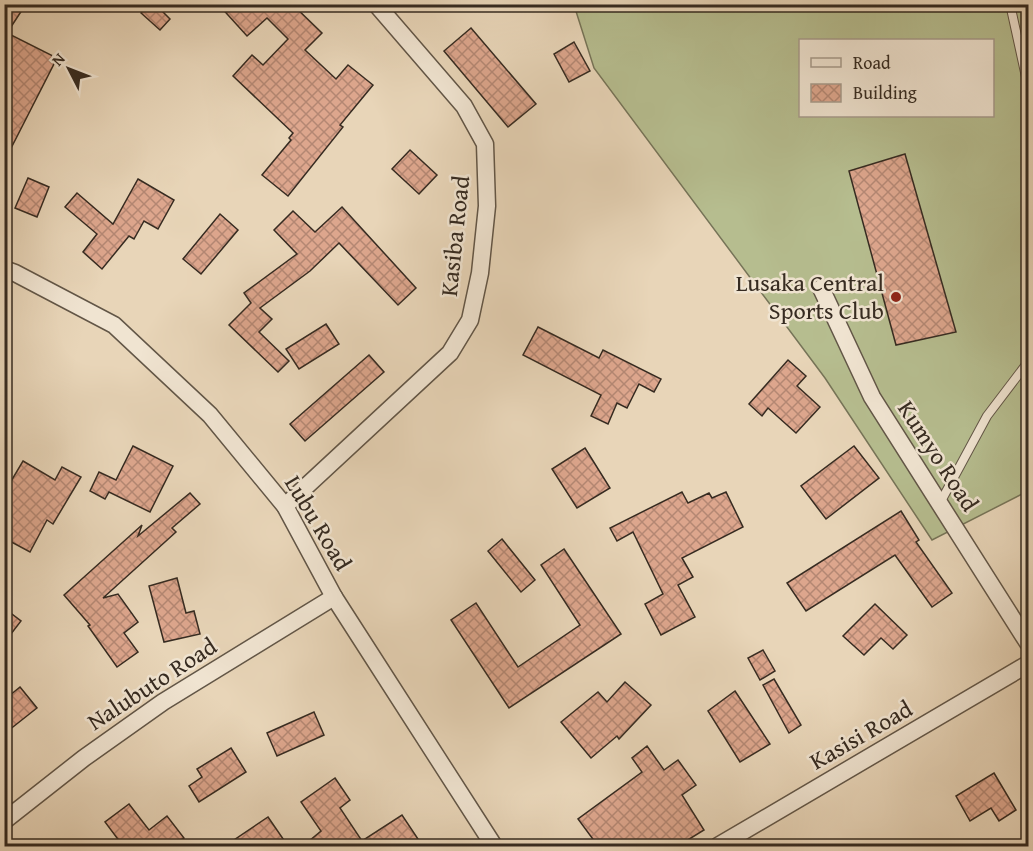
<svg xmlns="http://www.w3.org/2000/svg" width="1033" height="851" font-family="'Gentium Book Plus',serif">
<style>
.garden{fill:#b6bd8f;stroke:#767458;stroke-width:1.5;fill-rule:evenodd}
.building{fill:url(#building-cross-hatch);stroke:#362b21;stroke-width:1.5}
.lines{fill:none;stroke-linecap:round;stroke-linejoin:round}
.lane-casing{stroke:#625647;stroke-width:10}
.street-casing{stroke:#625647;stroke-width:19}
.lane{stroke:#f0e4d1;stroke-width:8}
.street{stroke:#f0e4d1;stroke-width:16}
.poi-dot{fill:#8f2418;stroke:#f0e4d1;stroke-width:2}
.labels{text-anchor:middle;stroke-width:5;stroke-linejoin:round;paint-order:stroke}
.street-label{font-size:24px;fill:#362b21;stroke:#f0e4d1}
.poi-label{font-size:24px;fill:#362b21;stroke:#f0e4d1;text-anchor:end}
</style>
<defs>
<pattern id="building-cross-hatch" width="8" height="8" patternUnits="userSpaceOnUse" patternTransform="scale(1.5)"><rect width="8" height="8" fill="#dda68d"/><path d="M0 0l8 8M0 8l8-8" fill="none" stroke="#b48773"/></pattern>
</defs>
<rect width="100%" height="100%" fill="#e8d5b8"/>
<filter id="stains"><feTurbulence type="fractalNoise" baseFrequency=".00333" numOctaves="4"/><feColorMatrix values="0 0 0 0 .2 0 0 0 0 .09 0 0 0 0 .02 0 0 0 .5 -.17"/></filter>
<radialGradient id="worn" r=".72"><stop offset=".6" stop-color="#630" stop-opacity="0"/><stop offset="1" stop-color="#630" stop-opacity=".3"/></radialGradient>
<path class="garden" d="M 574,5 L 1028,5 L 1028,491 L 932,540 L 825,378 L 594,68 ZM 800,40 L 992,40 L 992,116 L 800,116 Z"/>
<g class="building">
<polygon points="4,4 26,4 7,33 57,58 4,162"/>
<polygon points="148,4 155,4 170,19 160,30 141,13"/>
<polygon points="218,4 292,4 322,33 305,50 336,79 348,65 373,85 340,125 343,127 288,196 262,175 291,140 289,138 293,133 233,76 252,55 263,65 288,39 267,18 247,36"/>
<polygon points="471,28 536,104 508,127 444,51"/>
<polygon points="574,42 590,71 569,82 554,54"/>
<polygon points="410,150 437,175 419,194 392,169"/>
<polygon points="905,154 956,332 896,345 849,171"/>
<polygon points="28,178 49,187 37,217 15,208"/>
<polygon points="138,179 174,200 158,229 144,221 134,239 129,236 102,269 83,252 97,234 65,207 77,193 113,224"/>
<polygon points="342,207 416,288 398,305 339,243 310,271 260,308 272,319 259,332 289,361 278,372 229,325 251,303 244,293 297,254 274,230 293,211 315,232"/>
<polygon points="220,214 238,230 201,274 183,259"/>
<polygon points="326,324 339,344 299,369 286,349"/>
<polygon points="538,327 599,358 603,350 661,379 654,392 639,384 627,408 617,403 608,424 591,416 601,395 523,355"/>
<polygon points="369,355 384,372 305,441 290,424"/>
<polygon points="788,360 806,376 797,386 820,407 796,433 768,408 762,416 749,404"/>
<polygon points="133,446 173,466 150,512 109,492 105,499 90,491 99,472 116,480"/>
<polygon points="854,446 879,478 826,519 801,486"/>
<polygon points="585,448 610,488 577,508 552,469"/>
<polygon points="23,461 55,480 62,467 81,477 53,524 47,520 30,552 4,538 4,493"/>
<polygon points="682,492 688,503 709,493 712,498 726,492 743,527 682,558 693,577 678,585 695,617 661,635 645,604 663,594 633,532 617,541 610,528"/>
<polygon points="190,493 200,504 172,528 176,532 103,598 118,594 138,622 124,633 138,652 117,667 88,626 90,625 64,595 142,525 138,536"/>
<polygon points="901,511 919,540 916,542 952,593 932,607 895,555 806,611 787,583"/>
<polygon points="502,539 535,580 521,592 488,551"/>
<polygon points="564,549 621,634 509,708 451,620 476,603 518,667 580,625 541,565"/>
<polygon points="177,578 186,613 194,611 200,634 164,642 149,586"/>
<polygon points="875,604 907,635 893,649 881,638 864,655 843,636"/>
<polygon points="4,608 21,621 4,643"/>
<polygon points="763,650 775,671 760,680 748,658"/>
<polygon points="774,679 801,725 789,733 763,685"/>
<polygon points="625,682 651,705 619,739 617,736 591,758 561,722 598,692 607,702"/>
<polygon points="20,687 37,708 4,734 4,700"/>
<polygon points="735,691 770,744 740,762 708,711"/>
<polygon points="314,712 324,735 277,756 267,733"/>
<polygon points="647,746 664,770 678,760 696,785 682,795 704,830 678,846 598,846 578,819 642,772 632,758"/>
<polygon points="231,748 246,772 199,802 189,786 202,777 197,769"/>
<polygon points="994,773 1016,810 999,821 991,808 970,821 956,796"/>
<polygon points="335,778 350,800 340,808 362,841 402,815 418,839 406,846 303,846 321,831 301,802"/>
<polygon points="129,804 149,830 167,816 184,838 172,846 123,846 105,822"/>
<polygon points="268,817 288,846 225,846"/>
</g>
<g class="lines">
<g class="lane-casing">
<g id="lane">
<polyline points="1010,4 1028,86"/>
<polyline points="940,503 987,416 1028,362"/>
</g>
</g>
<g class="street-casing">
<g id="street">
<polyline points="4,269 15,273 114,325 210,415 285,506 334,597 494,846"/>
<polyline points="821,288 872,397 1028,643"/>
<polyline points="285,506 450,353 470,320 480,273 487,206 485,144 464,106 376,4"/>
<polyline points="4,821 84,758 163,702 334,597"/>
<polyline points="718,846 1028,664"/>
</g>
</g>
<use href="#lane" class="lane"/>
<use href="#street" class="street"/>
</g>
<circle class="poi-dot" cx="896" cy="297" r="6"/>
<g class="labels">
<g class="street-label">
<text transform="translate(455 236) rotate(-84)" y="8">Kasiba Road</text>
<text transform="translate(938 456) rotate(57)" y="8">Kumyo Road</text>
<text transform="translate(318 523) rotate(59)" y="8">Lubu Road</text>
<text transform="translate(152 684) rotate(-33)" y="8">Nalubuto Road</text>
<text transform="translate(861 735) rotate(-30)" y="8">Kasisi Road</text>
</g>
<g class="poi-label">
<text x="884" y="291">Lusaka Central<tspan x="884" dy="28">Sports Club</tspan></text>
</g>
</g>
<rect width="1033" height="851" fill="none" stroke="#e8d5b8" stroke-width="24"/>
<rect x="6" y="6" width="1021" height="839" fill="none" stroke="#362b21" stroke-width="3"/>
<rect x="12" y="12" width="1009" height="827" fill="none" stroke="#362b21" stroke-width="1.5"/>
<rect x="799" y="39" width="195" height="78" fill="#f0e4d1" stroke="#a69a8b" stroke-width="1.5"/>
<rect x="811" y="58" width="30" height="9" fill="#f0e4d1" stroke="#a69a8b" stroke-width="1.5"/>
<text x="853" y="69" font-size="18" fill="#362b21">Road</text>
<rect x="811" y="84" width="30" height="18" fill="url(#building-cross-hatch)" stroke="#a69a8b" stroke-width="1.5"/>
<text x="853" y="99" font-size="18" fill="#362b21">Building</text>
<g transform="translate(69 69) rotate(312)" stroke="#f0e4d1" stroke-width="4.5" paint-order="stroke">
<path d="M0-4.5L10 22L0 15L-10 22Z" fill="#362b21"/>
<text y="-9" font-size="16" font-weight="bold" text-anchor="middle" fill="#362b21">N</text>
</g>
<rect width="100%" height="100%" filter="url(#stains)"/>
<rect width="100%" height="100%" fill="url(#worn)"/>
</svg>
